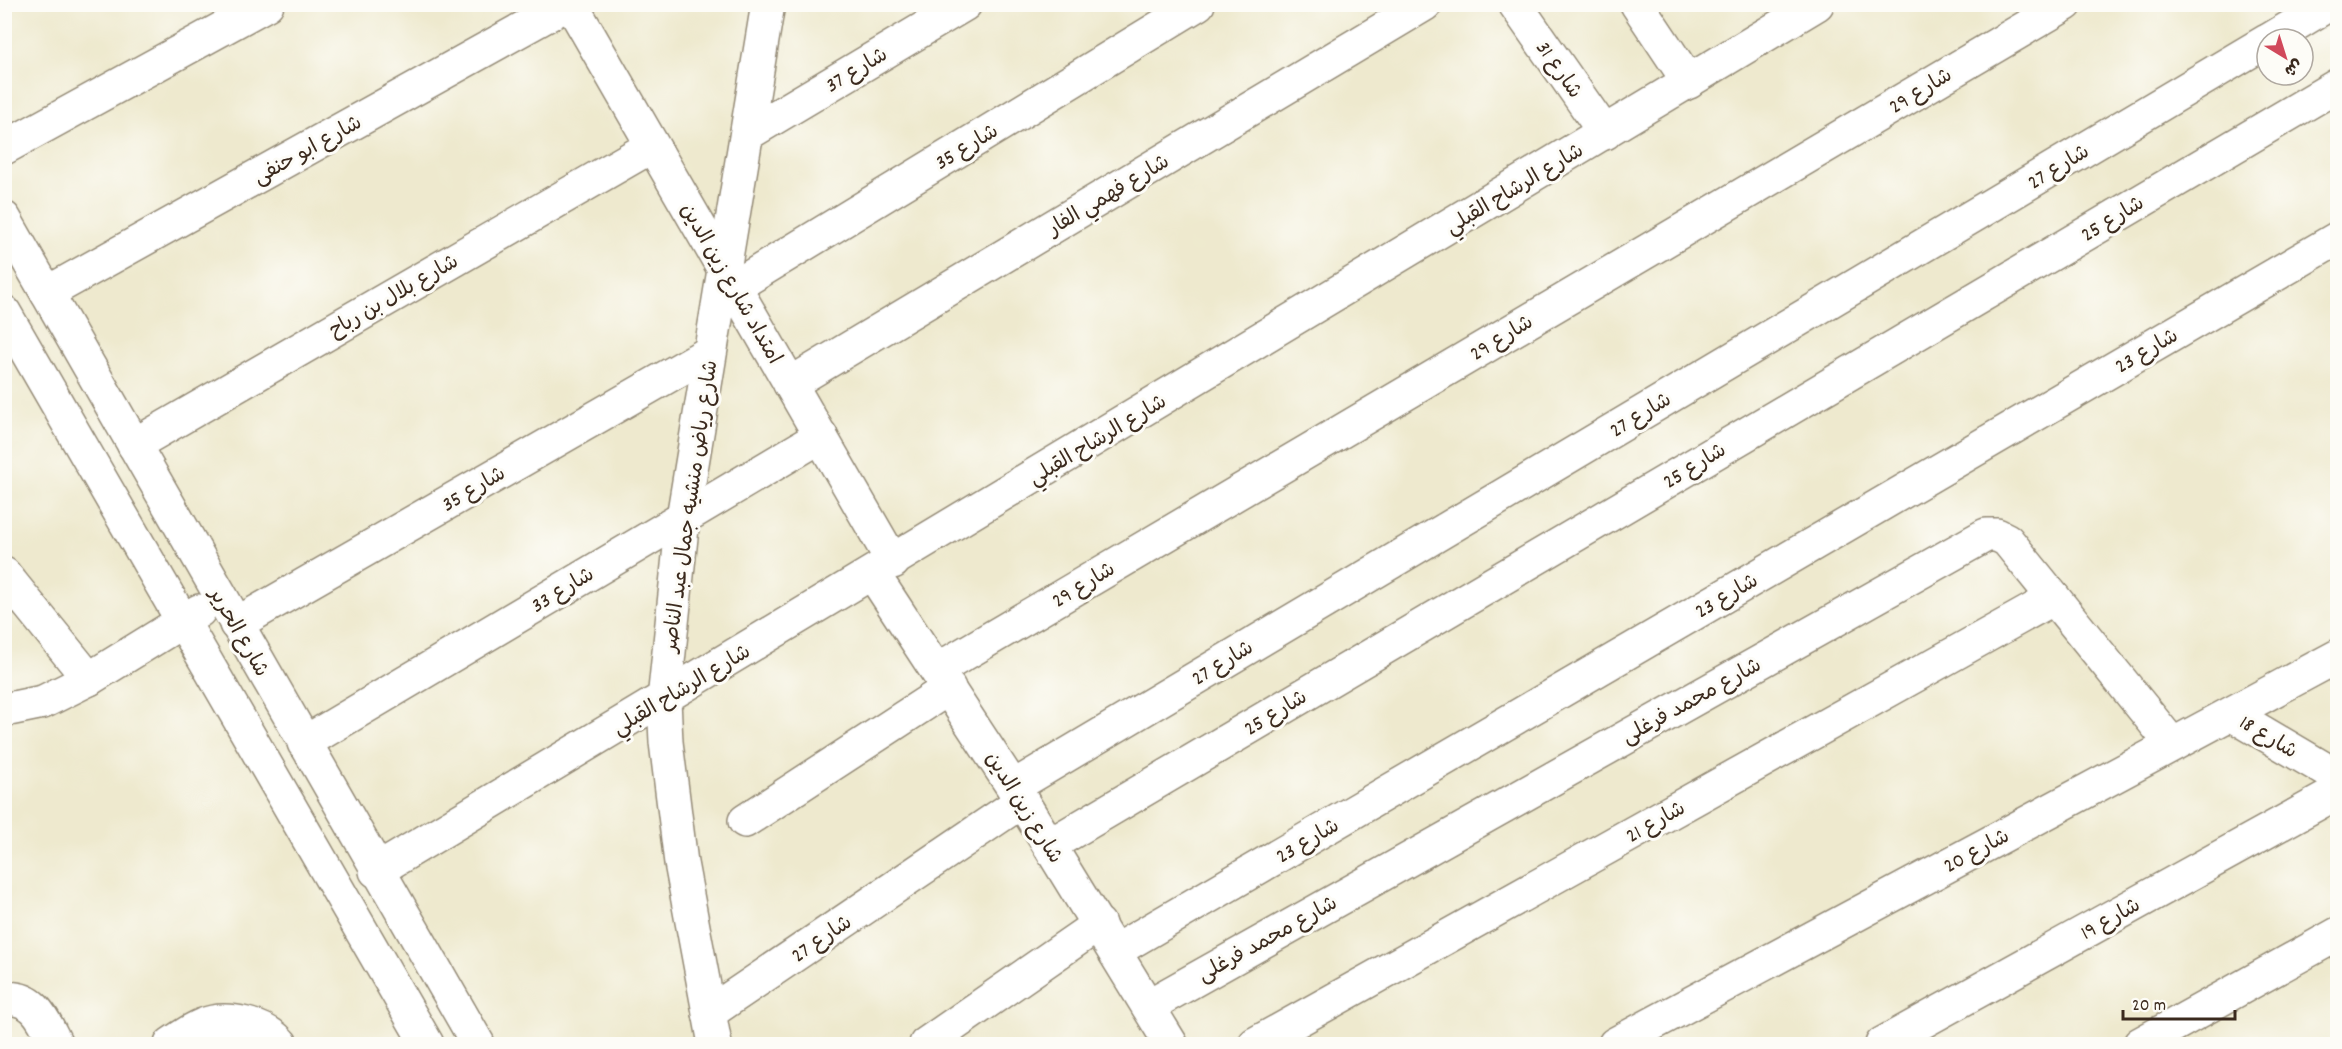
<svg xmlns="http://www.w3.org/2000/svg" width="2342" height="1049" font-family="Dekko,'Playpen Sans Arabic',sans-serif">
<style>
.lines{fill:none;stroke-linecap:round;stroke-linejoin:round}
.minor-casing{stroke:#948a76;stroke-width:36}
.minor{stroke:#fff;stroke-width:33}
.labels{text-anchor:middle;stroke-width:6;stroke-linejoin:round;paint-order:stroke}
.street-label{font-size:21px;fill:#3b2a1e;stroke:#fdfcf7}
</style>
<rect width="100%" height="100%" fill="#fdfcf7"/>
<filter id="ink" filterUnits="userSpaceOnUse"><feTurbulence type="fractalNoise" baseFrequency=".0167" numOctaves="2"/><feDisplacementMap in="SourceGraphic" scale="12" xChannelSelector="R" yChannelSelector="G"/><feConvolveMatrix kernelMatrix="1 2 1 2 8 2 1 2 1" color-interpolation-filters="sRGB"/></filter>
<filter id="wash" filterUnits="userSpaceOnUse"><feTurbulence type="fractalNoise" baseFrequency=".008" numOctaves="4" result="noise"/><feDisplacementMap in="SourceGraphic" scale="24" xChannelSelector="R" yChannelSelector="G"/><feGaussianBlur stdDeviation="1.35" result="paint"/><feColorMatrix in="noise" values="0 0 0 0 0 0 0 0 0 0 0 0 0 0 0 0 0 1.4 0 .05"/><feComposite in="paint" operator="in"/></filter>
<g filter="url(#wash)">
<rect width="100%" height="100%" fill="#eee9ce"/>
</g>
<g filter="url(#ink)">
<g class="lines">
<g class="minor-casing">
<g id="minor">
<polyline points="571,4 893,562"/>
<polyline points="1515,4 1605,133"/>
<polyline points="1637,4 1689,82"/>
<polyline points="2271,39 2329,4"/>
<polyline points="747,134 965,4"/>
<polyline points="4,148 267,4"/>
<polyline points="4,218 478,1044"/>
<polyline points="734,287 1198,4"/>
<polyline points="47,293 567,4"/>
<polyline points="4,312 427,1044"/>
<polyline points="790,384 1425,4"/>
<polyline points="134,445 652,146"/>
<polyline points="4,574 89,679"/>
<polyline points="873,574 1022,801 1171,1044"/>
<polyline points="236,624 710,352"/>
<polyline points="937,670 2066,4"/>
<polyline points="4,710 43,702 89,679 199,611"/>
<polyline points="2231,714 2338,777"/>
<polyline points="304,743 821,436"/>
<polyline points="1013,787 2267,41"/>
<polyline points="745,821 949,688"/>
<polyline points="1050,845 2338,85"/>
<polyline points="376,871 1817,4"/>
<polyline points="1115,951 2338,238"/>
<path d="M 4,999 C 35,995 44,1021 56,1044"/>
<polyline points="1148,1006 1986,535 1997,535 2007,540 2172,744"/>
<polyline points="709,1013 1022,801"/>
<path d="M 171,1044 C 181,1037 193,1029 203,1025 C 226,1015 266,1025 281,1044"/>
<polyline points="715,1044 681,863 666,742 664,700 683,518 768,4"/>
<polyline points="926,1044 1099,924"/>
<polyline points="1255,1044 2054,598"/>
<polyline points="1615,1044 2338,656"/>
<polyline points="1882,1044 2338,792"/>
<polyline points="2140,1044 2338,934"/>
</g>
</g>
<use href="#minor" class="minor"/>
</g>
</g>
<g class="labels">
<g class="street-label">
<text transform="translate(856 69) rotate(-31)" y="7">شارع 37</text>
<text transform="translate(1560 69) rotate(55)" y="7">شارع 31</text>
<text transform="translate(1920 90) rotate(-31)" y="7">شارع 29</text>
<text transform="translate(966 146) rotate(-31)" y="7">شارع 35</text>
<text transform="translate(307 149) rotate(-29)" y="7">شارع ابو حنفى</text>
<text transform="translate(2058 166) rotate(-31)" y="7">شارع 27</text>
<text transform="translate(1514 188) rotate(-31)" y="7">شارع الرشاح القبلي</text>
<text transform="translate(1108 194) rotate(-31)" y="7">شارع فهمي الفار</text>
<text transform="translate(2112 218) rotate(-31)" y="7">شارع 25</text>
<text transform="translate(732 283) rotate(60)" y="7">امتداد شارع زين الدين</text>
<text transform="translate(393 295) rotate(-30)" y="7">شارع بلال بن رباح</text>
<text transform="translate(1501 337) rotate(-31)" y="7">شارع 29</text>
<text transform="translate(2146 350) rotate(-30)" y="7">شارع 23</text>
<text transform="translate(1640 414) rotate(-31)" y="7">شارع 27</text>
<text transform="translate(1097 439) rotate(-31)" y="7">شارع الرشاح القبلي</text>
<text transform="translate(1694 465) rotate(-31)" y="7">شارع 25</text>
<text transform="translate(473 488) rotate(-30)" y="7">شارع 35</text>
<text transform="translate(689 506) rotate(-82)" y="7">شارع رياض منشيه جمال عبد الناصر</text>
<text transform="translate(1083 584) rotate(-31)" y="7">شارع 29</text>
<text transform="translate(562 589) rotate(-31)" y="7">شارع 33</text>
<text transform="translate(1726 595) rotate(-30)" y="7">شارع 23</text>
<text transform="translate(240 632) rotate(60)" y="7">شارع الحرير</text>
<text transform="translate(1222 662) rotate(-31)" y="7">شارع 27</text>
<text transform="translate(681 689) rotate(-31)" y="7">شارع الرشاح القبلي</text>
<text transform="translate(1691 700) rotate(-29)" y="7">شارع محمد فرغلى</text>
<text transform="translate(1275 712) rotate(-31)" y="7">شارع 25</text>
<text transform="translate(2269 736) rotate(31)" y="7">شارع 18</text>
<text transform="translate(1025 807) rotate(58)" y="7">شارع زين الدين</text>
<text transform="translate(1655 821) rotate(-29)" y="7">شارع 21</text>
<text transform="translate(1307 840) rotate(-30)" y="7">شارع 23</text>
<text transform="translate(1976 850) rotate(-28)" y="7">شارع 20</text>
<text transform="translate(2110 918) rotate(-29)" y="7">شارع 19</text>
<text transform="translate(821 938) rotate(-34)" y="7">شارع 27</text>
<text transform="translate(1267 938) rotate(-29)" y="7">شارع محمد فرغلى</text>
</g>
</g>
<rect width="2342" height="1049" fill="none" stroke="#fdfcf7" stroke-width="24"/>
<g transform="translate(2285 57) rotate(142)"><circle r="28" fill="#fdfcf7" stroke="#afa8a0" stroke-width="1.5"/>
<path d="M0-4.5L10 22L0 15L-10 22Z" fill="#d1495b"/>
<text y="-9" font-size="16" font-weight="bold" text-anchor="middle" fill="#3b2a1e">ش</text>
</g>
<path d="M2123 1010v9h112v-9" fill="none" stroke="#3b2a1e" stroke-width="3"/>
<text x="2132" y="1010" font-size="18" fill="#3b2a1e" stroke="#fdfcf7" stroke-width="4.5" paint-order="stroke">20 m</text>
</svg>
